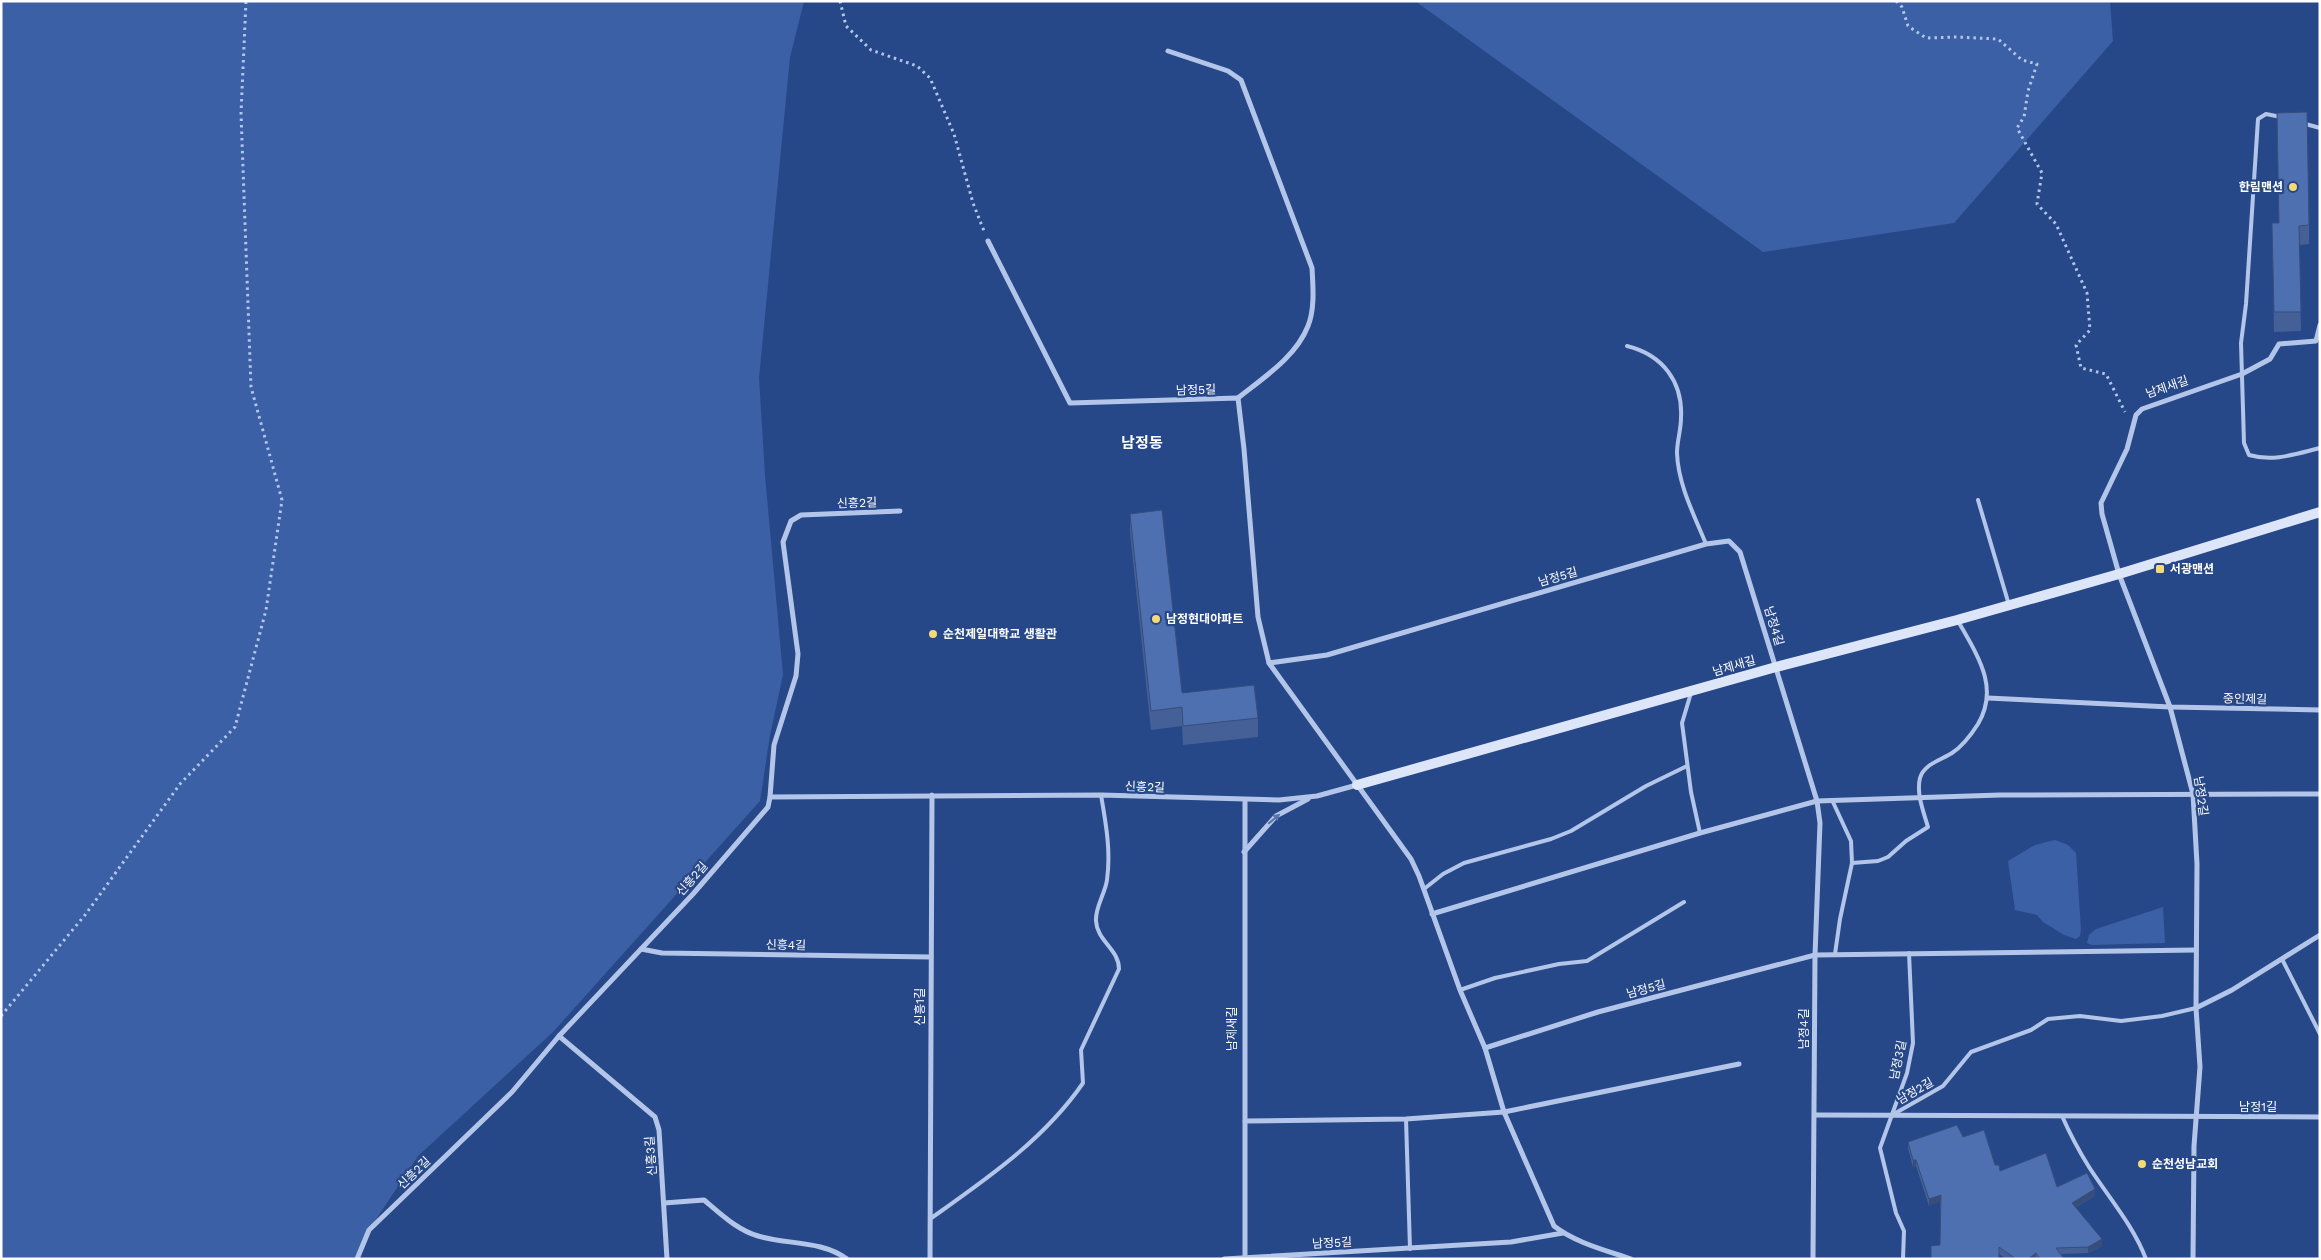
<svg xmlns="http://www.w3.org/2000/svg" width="2321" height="1260" font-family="'Work Sans','Noto Sans KR',sans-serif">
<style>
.green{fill:#3b60a5}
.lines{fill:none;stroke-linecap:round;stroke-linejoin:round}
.path{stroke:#b3c6e9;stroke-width:3;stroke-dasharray:2.5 4;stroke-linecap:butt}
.lane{stroke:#b3c6e9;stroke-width:4}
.street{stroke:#b3c6e9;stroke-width:5}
.secondary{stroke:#dde6f8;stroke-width:10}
.wall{fill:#446097}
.shaded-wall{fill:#374e7b}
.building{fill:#4f70b0;stroke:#374e7b}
.oneway{fill:#5874aa}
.poi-dot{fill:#f2da78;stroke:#274888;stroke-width:2}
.labels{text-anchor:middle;stroke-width:4.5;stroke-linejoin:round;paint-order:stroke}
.poi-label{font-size:12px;font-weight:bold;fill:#fff;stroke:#274888;text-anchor:start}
.street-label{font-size:12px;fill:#fff;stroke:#274888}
.quarter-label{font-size:15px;font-weight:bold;fill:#fff;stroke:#274888}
</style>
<rect width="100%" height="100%" fill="#274888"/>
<g class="green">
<polygon points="1,1 804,1 790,57 759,378 765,475 783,675 770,735 760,801 553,1032 418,1156 369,1230 357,1259 1,1259"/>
<polygon points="1415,1 2110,1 2113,41 1954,223 1763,252"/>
<polygon points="2055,840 2068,845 2076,853 2081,930 2080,936 2076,939 2064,935 2043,922 2037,915 2015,910 2008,861 2035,845"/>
<polygon points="2163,907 2165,943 2092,945 2087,943 2089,935 2096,929"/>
</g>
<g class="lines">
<g class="path">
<polyline points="840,1 846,26 871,50 917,66 930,78 954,134 973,203 984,231"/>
<polyline points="1896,1 1902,7 1908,26 1926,38 1956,37 1998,39 2022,60 2037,64 2028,91 2024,117 2017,128 2042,173 2037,204 2056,224 2087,293 2090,330 2076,345 2081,368 2106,374 2125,412"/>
<polyline points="1,1016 85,915 180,784 235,727 266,610 282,500 251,387 241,113 246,1"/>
</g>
<g class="lane">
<path d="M 2281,117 L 2266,114 L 2258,119 L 2246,304 L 2241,343 L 2244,443 L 2249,455 C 2274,462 2295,454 2320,448"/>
<polyline points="2302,123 2320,128"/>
<path d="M 1627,346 C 1663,355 1683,382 1681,418 C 1681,430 1677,441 1677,453 C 1678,484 1694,515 1706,544"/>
<polyline points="1978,500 2009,605"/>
<polyline points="1691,693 1682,723 1691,792 1700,833"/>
<polyline points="1832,800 1851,841 1852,863 1840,919 1835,954"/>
<path d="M 1852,863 L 1878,861 L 1888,857 L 1906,841 L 1928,827 C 1924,813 1916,794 1920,778 C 1924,764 1941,760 1952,753 C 1963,746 1971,735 1978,724 C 2000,687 1977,655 1958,621"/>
<polyline points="1424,889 1443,874 1464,863 1551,839 1571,831 1646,786 1687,766"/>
<polyline points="2282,959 2320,1034"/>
<polyline points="1460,990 1495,978 1559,964 1587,961 1684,902"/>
<polyline points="1892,1115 1943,1086 1971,1052 2031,1030 2048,1019 2080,1016 2121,1021 2162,1016 2196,1008"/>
<path d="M 2062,1116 C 2070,1134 2079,1151 2089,1167 C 2109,1198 2133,1225 2146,1259"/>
<polyline points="1406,1119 1410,1249"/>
<path d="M 930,1219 C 985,1180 1044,1140 1083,1083 L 1081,1050 L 1119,969 C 1119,949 1097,941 1096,921 C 1095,907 1105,894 1107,880 C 1111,851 1106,824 1101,795"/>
<polyline points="1903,1259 1904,1231 1896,1213 1880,1148 1907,1073 1913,1043 1909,953"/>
</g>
<g class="street">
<path d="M 1168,51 L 1228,71 L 1241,80 L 1312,268 C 1313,286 1315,309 1308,326 C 1296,357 1263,378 1238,398"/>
<path d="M 988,241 L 1070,403 L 1238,398 L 1244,449 L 1258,617 L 1269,663 L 1411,859 L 1419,876 L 1460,990 L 1485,1048 L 1504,1112 L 1554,1226 C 1576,1243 1605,1250 1631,1259"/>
<polyline points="1269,663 1327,655 1706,544 1729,541 1740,552 1817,801 1820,823 1815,955 1813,1259"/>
<polyline points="1988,698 2170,707 2320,710"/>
<polyline points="770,797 1101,795 1279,800 1317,796 1357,785"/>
<polyline points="1245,800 1245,1258"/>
<polyline points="1244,852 1276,816 1308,799"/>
<polyline points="1432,914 1700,833 1817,801 2000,795 2320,794"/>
<polyline points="641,949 662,953 930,957"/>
<polyline points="2196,1008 2232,990 2320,935"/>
<polyline points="559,1036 655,1117 659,1130 667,1259"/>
<polyline points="1485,1048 1598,1012 1815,955 2196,950"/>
<polyline points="1815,1115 2320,1117"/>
<polyline points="1245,1121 1406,1119 1504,1112 1739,1064"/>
<path d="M 664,1203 L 704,1200 C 721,1214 737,1230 758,1236 C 788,1245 821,1240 847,1259"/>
<polyline points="357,1259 369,1230 512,1092 559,1036 693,894 768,807 770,797 774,745 796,676 798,654 783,542 791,521 801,515 900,511"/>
<polyline points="930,1259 932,795"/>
<polyline points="1224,1259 1511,1242 1563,1233"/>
<polyline points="2193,1259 2194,1146 2200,1067 2196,1008 2197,864 2193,794 2170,707 2119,574 2102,514 2101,503 2127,449 2136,415 2142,409 2242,374 2270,359 2279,344 2316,341 2320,325"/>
</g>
<polyline class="secondary" points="1357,785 1776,667 1957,620 2119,574 2320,512"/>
</g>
<g class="wall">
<polygon points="2277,113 2309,225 2309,244 2299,245 2301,331 2274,332 2272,223 2279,223"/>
<polygon points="1130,514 1182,693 1258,718 1258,737 1183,745 1182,726 1151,730 1130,533"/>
<polygon points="1963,1137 1995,1165 2000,1171 2095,1196 2076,1207 2102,1246 2088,1253 2061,1254 2064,1259 2006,1259 1999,1254 1940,1245 1940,1201 1929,1206 1916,1166 1913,1167 1908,1148 1908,1142"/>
</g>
<g class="shaded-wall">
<polygon points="1913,1160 1916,1160 1916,1166 1913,1167"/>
<polygon points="2095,1189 2095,1196 2072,1209 2072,1203"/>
<polygon points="1941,1195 1941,1201 1929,1206 1929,1199"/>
<polygon points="2102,1239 2102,1246 2088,1253 2088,1247"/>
<polygon points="2036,1253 2036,1259 2028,1259"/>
</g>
<g class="building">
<polygon points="2307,112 2309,225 2299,226 2301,312 2274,312 2272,223 2279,223 2277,113"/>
<polygon points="1162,510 1182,693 1254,685 1258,718 1183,726 1182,707 1151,711 1130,514"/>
<polygon points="1957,1125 1963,1137 1984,1130 1995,1165 1999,1165 2000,1171 2046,1153 2057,1187 2087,1173 2095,1189 2072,1203 2102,1239 2088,1247 2056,1248 2064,1259 2040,1259 2036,1253 2028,1259 2016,1259 1999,1247 1999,1259 1931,1259 1931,1246 1940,1245 1941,1195 1929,1199 1916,1160 1913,1160 1908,1142"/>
</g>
<defs><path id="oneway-solid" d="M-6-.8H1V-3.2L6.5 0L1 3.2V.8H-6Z" transform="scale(1.25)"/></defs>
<use class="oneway" href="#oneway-solid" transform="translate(1274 819) rotate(-40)"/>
<g class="poi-dot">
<circle cx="2293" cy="187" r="5"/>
<rect x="2155" y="564" width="10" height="10" rx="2.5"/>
<circle cx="1156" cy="619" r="5"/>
<circle cx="933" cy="634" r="5"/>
<circle cx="2142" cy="1164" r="5"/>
</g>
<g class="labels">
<g class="poi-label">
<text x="2283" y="191" text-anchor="end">한림맨션</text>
<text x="2170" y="573">서광맨션</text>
<text x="1166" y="623">남정현대아파트</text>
<text x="943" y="638">순천제일대학교 생활관</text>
<text x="2152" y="1168">순천성남교회</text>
</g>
<g class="street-label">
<text transform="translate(2167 387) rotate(-19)" y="4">남제새길</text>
<text transform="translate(1196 390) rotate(-2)" y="4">남정5길</text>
<text transform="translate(857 503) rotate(-2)" y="4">신흥2길</text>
<text transform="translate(1558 577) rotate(-16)" y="4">남정5길</text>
<text transform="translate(1774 626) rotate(73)" y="4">남정4길</text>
<text transform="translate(1734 666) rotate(-16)" y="4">남제새길</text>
<text transform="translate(2245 699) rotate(1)" y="4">중인제길</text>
<text transform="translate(1145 787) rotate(2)" y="4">신흥2길</text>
<text transform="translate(2201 796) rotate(82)" y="4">남정2길</text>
<text transform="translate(692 879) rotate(-49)" y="4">신흥2길</text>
<text transform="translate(786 945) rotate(1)" y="4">신흥4길</text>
<text transform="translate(1646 989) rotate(-15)" y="4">남정5길</text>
<text transform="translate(920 1007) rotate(-90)" y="4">신흥1길</text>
<text transform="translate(1232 1029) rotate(-90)" y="4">남제새길</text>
<text transform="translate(1804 1029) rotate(-90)" y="4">남정4길</text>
<text transform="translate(1898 1060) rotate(-78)" y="4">남정3길</text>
<text transform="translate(1915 1091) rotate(-30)" y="4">남정2길</text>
<text x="2258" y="1111">남정1길</text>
<text transform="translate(651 1156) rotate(-94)" y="4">신흥3길</text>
<text transform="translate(414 1173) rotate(-44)" y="4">신흥2길</text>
<text transform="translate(1332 1243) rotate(-3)" y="4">남정5길</text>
</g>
<g class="quarter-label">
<text x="1142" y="448">남정동</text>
</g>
</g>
<rect width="2321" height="1260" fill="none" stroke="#ffffff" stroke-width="5"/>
</svg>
